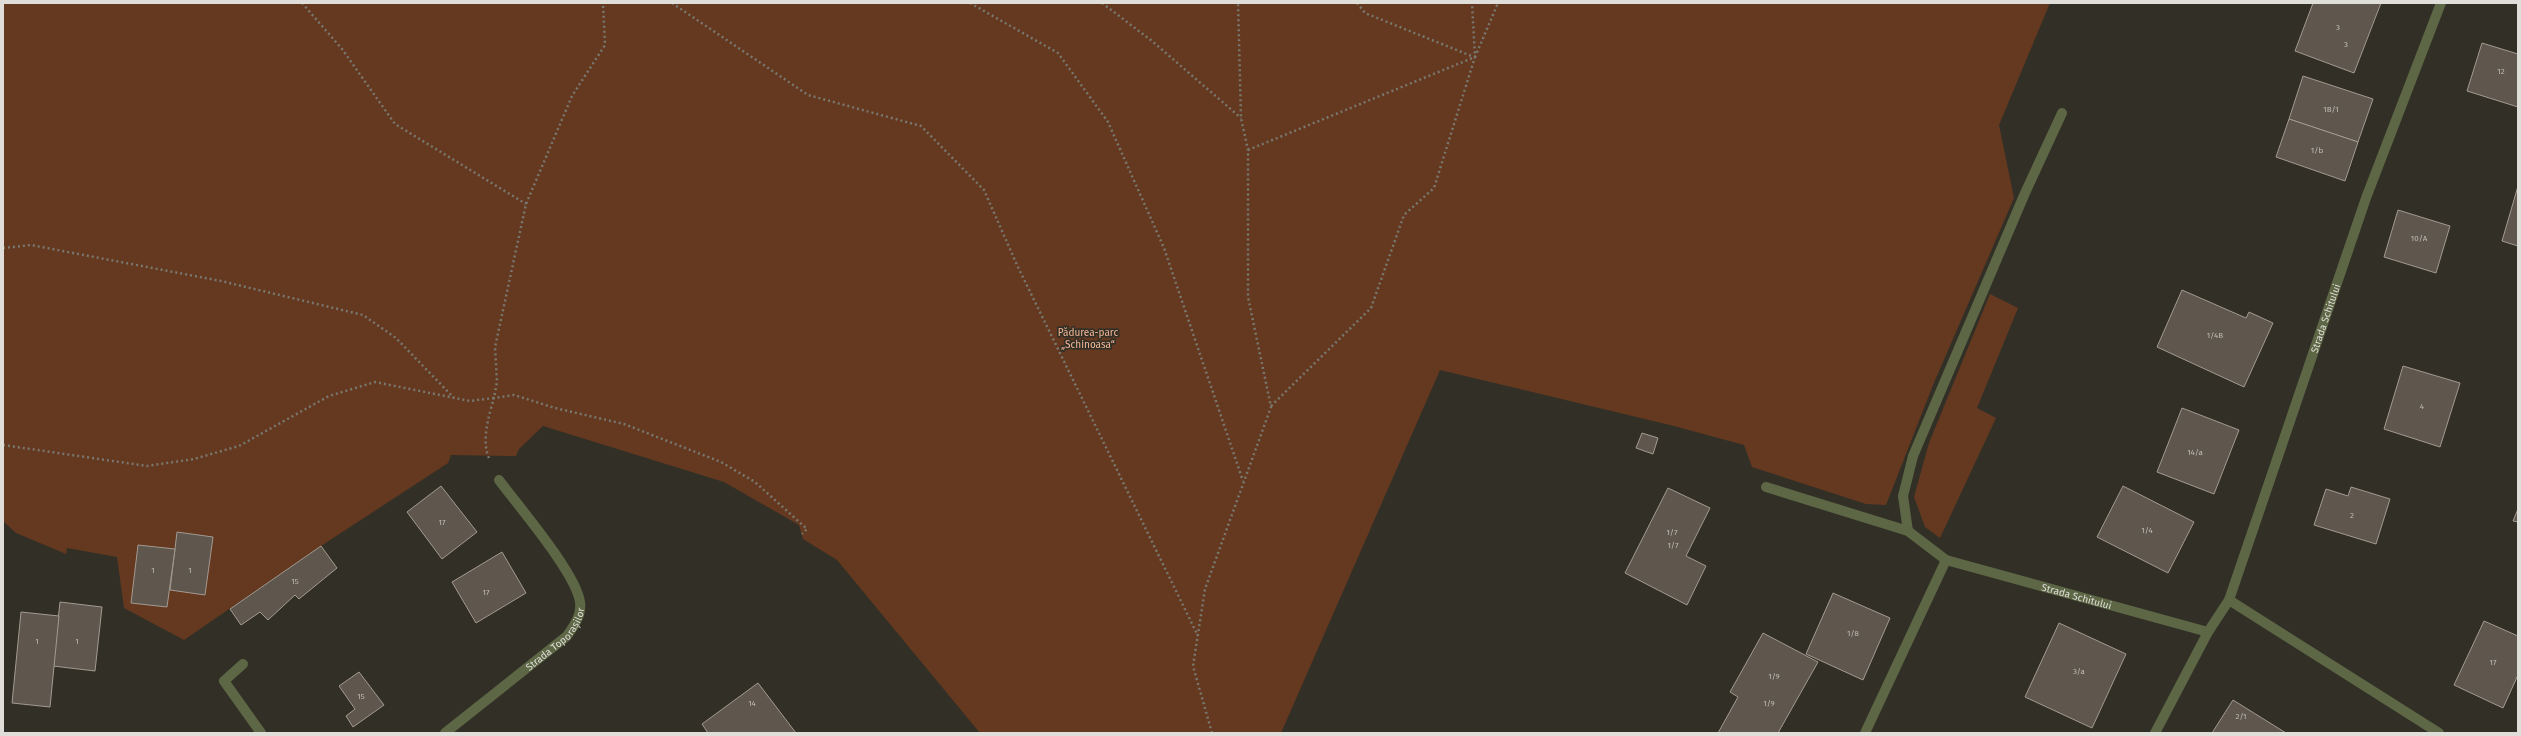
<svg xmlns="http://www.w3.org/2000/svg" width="2521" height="736" font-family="'Fira Sans',sans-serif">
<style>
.green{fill:#653820}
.building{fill:#5f574e;stroke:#a39a90}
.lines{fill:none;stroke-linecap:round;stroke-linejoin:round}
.path{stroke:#79786f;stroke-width:2.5;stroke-dasharray:2 3;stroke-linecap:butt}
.service{stroke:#5d6746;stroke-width:10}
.minor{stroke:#5d6746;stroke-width:10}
.labels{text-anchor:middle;stroke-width:3.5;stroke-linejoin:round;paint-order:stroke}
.number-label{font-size:8px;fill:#bfbcb6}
.street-label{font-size:10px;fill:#dfded8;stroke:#323026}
.park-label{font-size:10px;fill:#f6b696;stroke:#323026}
</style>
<rect width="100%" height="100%" fill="#323026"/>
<g class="green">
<polygon points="3,3 2050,3 1999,125 2014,198 1933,385 1886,505 1866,504 1752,467 1744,445 1674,426 1440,370 1281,733 980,733 837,560 803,539 799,525 724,482 543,426 519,449 516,456 451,455 448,463 321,546 184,640 124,608 117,557 67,548 66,554 16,533 3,521"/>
<polygon points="1990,294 2018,308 1977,408 1996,418 1940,538 1925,527 1914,497 1929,443"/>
</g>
<g class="building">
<polygon points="2313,3 2381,3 2354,73 2295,51"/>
<polygon points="2482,43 2518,54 2518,107 2467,91"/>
<polygon points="2303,76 2373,99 2358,142 2289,119"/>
<polygon points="2289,119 2358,142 2345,181 2276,157"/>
<polygon points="2518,186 2518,246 2502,241"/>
<polygon points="2398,210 2450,226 2436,273 2384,257"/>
<polygon points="2182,290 2246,318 2249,312 2273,323 2244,387 2157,347"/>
<polygon points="2403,366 2460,383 2440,447 2384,429"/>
<polygon points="2182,408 2239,430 2214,494 2157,472"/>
<polygon points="1642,433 1658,438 1653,454 1636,448"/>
<polygon points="441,486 477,532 442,559 407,512"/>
<polygon points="2123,486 2194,522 2168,573 2097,537"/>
<polygon points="2351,487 2390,499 2376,544 2314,525 2326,489 2348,496"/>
<polygon points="1668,488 1710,508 1686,556 1706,566 1687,605 1625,573"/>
<polygon points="2518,509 2518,522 2513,521"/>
<polygon points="177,532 213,537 205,595 170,590"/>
<polygon points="138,545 175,549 167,607 131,603"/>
<polygon points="321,546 337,568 299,599 295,595 268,620 260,612 241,625 230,609"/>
<polygon points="502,552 526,593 476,623 452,582"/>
<polygon points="1833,593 1890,618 1863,680 1806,654"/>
<polygon points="60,602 102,607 95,671 53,666"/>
<polygon points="21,612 59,616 50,707 12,703"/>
<polygon points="2484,621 2518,636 2518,675 2503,708 2454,685"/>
<polygon points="2059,623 2126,654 2092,728 2025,697"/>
<polygon points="1763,633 1818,662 1778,733 1718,733 1738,697 1730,692"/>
<polygon points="359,672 384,705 353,727 346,716 355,709 339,686"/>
<polygon points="758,683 796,733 708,733 702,724"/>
<polygon points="2233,700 2286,733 2212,733"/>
</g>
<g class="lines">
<g class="path">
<polyline points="302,3 342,49 395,124 526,204"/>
<polyline points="672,3 808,95 921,126 984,190 1017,265 1198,636"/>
<polyline points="970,3 1058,53 1108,122 1164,248 1243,481"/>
<polyline points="1102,3 1152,41 1241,118"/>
<polyline points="1357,3 1365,13 1474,57"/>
<polyline points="1248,150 1475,57 1498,3"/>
<polyline points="3,248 31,245 221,281 363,315 396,338 454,398"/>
<polyline points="1271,406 1371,308 1404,215 1434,188 1475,57 1472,3"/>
<polyline points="3,445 147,466 194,459 239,446 329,396 375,382 470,401 494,398 497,382 495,347 526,204 572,96 605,45 603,3"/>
<path d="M 489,458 C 481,441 489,415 494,398 L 514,395 L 555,408 L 624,424 L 721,462 L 755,482 L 807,529 L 802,534"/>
<polyline points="1212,733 1193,666 1205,589 1271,407 1248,297 1248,150 1241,118 1238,3"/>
</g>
<g class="service">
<path id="s1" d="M 1766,487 L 1908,531 L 1946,560 L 2208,632"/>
<polyline points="1908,531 1903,496 1913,456 2025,193 2062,113"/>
<polyline points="243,664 224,681 261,733"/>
<path id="s2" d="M 445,733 L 567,636 C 574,626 582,615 580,602 C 576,573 519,507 499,480"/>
<polyline points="1865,733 1946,560"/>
</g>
<g class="minor">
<polyline points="2229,600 2439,733"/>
<path id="s3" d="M 2155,733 L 2208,632 L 2229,600 L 2366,198 L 2441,3"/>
</g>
</g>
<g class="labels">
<g class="number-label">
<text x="2338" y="30">3</text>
<text x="2346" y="47">3</text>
<text x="2501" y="74">12</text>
<text x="2331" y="112">1B/1</text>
<text x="2317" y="153">1/b</text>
<text x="2419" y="241">10/A</text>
<text x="2215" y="338">1/4B</text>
<text x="2422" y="409">4</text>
<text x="2195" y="455">14/a</text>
<text x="2352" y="518">2</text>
<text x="442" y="525">17</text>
<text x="2147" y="533">1/4</text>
<text x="1672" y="535">1/7</text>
<text x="1673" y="548">1/7</text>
<text x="153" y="573">1</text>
<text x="190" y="573">1</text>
<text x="295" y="584">15</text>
<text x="486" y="595">17</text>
<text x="1853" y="636">1/8</text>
<text x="37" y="644">1</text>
<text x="77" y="644">1</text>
<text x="2493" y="665">17</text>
<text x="2079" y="674">3/a</text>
<text x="1774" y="679">1/9</text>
<text x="361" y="699">15</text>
<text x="752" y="706">14</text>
<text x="1769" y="706">1/9</text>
<text x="2241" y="719">2/1</text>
</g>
<g class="street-label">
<text dy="4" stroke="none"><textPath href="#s3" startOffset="450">Strada Schitului</textPath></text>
<text dy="4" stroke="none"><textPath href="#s1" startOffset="332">Strada Schitului</textPath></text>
<text dy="4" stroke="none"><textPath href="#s2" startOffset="146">Strada Toporașilor</textPath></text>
</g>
<g class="park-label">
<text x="1088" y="336">Pădurea-parc<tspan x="1088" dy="12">„Schinoasa“</tspan></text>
</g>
</g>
<rect width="2521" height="736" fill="none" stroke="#dfded8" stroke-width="8"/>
</svg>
